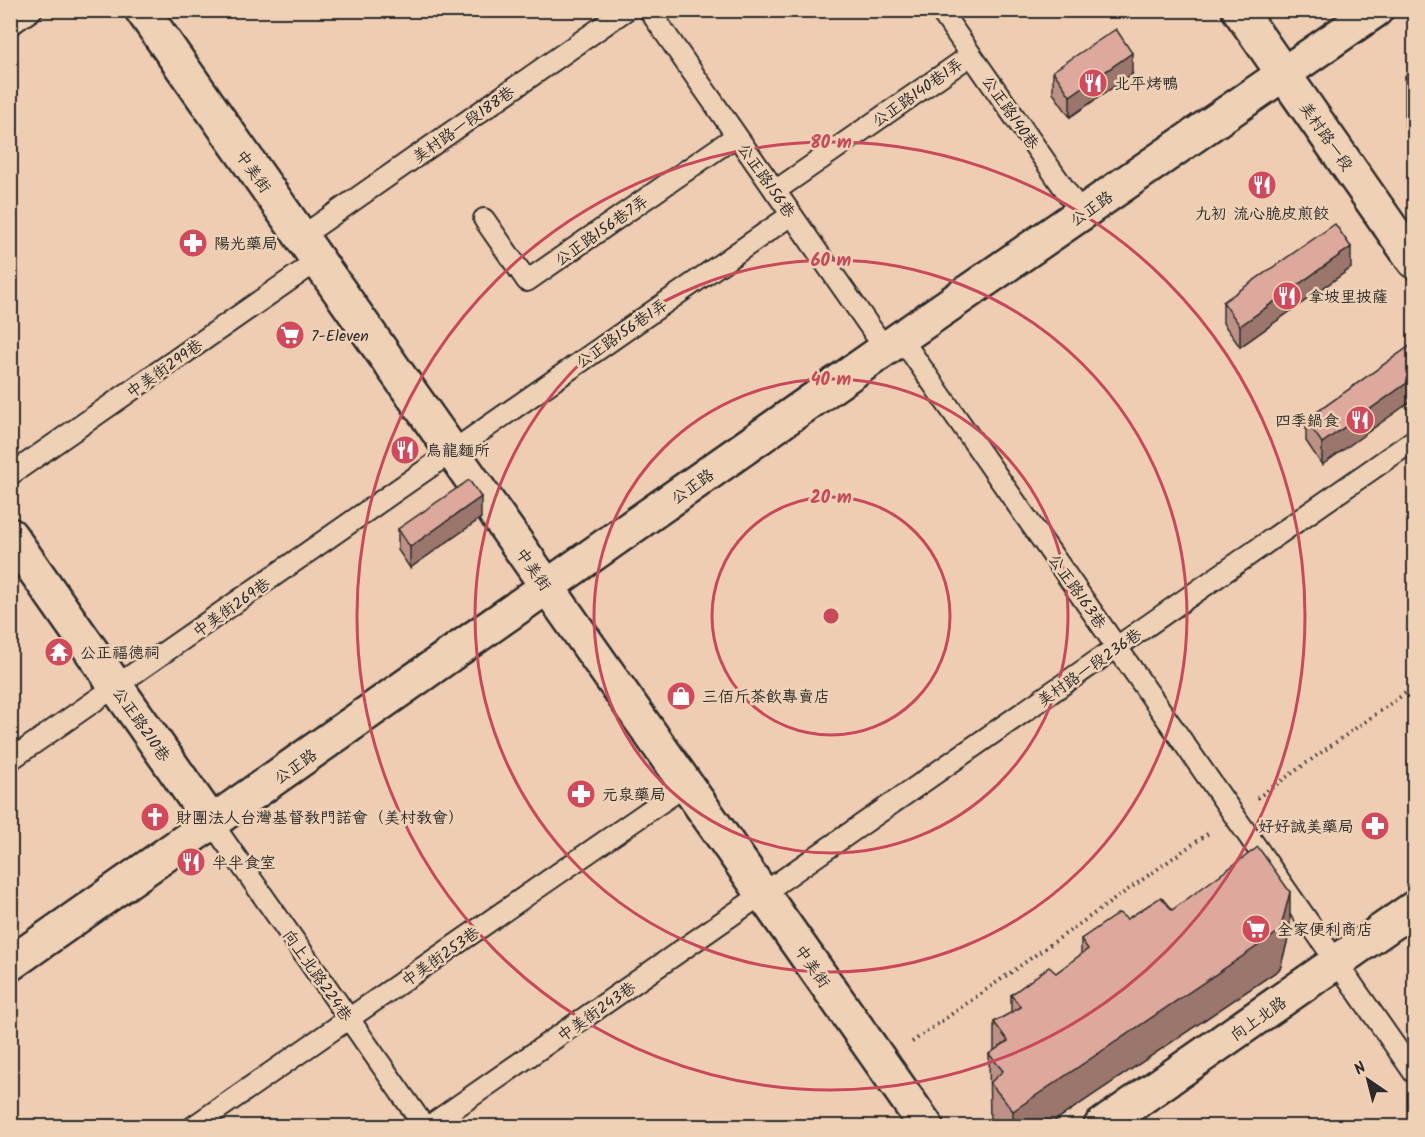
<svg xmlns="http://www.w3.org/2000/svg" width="1425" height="1137" font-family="Kalam,'LXGW WenKai TC',sans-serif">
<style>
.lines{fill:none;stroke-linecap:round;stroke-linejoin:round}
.lane-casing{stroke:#2b2b2b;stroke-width:24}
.street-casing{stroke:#2b2b2b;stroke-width:38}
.secondary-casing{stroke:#2b2b2b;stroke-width:38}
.path{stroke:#2b2b2b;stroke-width:4;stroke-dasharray:1.5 4.5;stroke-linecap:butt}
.lane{stroke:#efd2b6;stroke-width:20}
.street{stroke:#efd2b6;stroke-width:33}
.secondary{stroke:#efd2b6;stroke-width:33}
.wall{fill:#bd9186;stroke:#2b2b2b;stroke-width:1.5}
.shaded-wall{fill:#9a766d;stroke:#2b2b2b;stroke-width:1.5}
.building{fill:#dca99c;stroke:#2b2b2b;stroke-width:1.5}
.ring{fill:none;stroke:#c94859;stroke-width:3}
.labels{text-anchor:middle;stroke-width:5;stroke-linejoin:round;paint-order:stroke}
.poi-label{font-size:16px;fill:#2b2b2b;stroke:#efd2b6;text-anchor:start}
.street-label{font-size:16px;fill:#2b2b2b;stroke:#efd2b6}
.centre{fill:#c94859;stroke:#efd2b6;stroke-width:3}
.ring-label{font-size:18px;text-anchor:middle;font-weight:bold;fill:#c94859;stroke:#efd2b6;stroke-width:5;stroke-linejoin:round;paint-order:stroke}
</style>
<rect width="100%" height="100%" fill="#efcdb3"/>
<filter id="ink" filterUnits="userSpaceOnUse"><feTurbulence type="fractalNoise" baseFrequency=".0167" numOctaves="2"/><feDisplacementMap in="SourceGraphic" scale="12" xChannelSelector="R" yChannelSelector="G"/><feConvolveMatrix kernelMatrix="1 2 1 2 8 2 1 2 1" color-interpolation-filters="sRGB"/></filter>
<g filter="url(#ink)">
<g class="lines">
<g class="lane-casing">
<g id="lane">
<polyline points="649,10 886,350"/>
<polyline points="940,10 1082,214"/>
<polyline points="10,25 32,10"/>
<polyline points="775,191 971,55"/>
<polyline points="484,219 527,281 736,136"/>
<polyline points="301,237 626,10"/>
<polyline points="901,338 1414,1073"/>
<polyline points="10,475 317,261"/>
<polyline points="10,760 791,215"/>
<polyline points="212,823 424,1126"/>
<polyline points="194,1126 686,785"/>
<polyline points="429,1126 1414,440"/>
</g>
</g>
<g class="street-casing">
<g id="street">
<polyline points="142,10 926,1126"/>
<polyline points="10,535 212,823"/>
<polyline points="10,964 901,338 1376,10"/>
<polyline points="1101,1126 1414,908"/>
</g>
</g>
<g class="secondary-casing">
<polyline id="secondary" points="1239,10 1414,261"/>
</g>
<g class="path">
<polyline points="1257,798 1414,687"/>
<polyline points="912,1042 1210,832"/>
</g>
<use href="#lane" class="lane"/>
<use href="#street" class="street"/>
<use href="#secondary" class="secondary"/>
</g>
<g class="wall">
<polygon points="1414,69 1414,139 1405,126 1405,76"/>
<polygon points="1053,71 1132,74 1070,117 1053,93"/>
<polygon points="1351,268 1240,347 1223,323 1223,302"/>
<polygon points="1414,343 1322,465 1306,441 1306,420"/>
<polygon points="481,518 410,568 398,550 398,529"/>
<polygon points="1172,910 1290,931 1280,969 1047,1126 994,1126 990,1122 989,1054 994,1051 994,1022 1011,1013 1011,995 1056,973 1081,955 1081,939 1127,919"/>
</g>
<g class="shaded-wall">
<polygon points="1132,53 1132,74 1070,117 1070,96"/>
<polygon points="1351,247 1351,268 1240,347 1240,326"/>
<polygon points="1414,378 1414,399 1322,465 1322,443"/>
<polygon points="481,497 481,518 410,568 410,547"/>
<polygon points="1290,892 1290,931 1280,969 1047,1126 1013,1126 1013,1111"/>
</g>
<g class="building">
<polygon points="1116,29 1132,53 1070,96 1053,71"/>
<polygon points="1414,69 1414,89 1405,76"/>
<polygon points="1335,224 1351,247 1240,326 1223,302"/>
<polygon points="1414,343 1414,378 1322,443 1306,420"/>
<polygon points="469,480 481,497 410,547 398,529"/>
<polygon points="1258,847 1290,892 1280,931 1013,1111 990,1083 1003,1071 989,1054 1008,1041 994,1022 1021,1007 1011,995 1049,967 1056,973 1088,949 1081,939 1119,913 1127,919 1161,897 1172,910"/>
</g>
</g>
<g class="ring">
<circle cx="831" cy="616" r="119"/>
<circle cx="831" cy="616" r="237"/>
<circle cx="831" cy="616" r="356"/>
<circle cx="831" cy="616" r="474"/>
</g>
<defs>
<g id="restaurant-disc" transform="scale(1.5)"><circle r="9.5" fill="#d1495b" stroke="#efd2b6"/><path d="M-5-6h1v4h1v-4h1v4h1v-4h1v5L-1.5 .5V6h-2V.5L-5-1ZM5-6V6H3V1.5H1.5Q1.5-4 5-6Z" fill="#fff"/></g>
<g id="pharmacy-disc" transform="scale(1.5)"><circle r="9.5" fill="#d1495b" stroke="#efd2b6"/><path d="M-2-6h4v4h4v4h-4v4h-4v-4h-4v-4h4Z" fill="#fff"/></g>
<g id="supermarket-disc" transform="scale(1.5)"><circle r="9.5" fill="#d1495b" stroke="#efd2b6"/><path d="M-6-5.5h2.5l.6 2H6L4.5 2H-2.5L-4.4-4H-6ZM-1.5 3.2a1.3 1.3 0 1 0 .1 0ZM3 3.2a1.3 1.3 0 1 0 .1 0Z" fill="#fff"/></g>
<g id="temple-disc" transform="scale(1.5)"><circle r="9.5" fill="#d1495b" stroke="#efd2b6"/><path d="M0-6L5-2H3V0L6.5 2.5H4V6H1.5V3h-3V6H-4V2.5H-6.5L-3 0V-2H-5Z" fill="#fff"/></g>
<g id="shop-disc" transform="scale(1.5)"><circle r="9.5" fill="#d1495b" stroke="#efd2b6"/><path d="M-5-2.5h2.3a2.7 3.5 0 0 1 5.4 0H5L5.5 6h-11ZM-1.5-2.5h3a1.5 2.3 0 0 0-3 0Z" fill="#fff"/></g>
<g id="church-disc" transform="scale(1.5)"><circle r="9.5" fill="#d1495b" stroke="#efd2b6"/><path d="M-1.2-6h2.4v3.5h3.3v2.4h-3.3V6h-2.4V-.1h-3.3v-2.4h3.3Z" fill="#fff"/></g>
</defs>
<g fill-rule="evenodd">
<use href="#restaurant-disc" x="1093" y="83"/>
<use href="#restaurant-disc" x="1262" y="185"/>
<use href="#pharmacy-disc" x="193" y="243"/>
<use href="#restaurant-disc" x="1287" y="296"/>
<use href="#supermarket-disc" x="290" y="335"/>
<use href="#restaurant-disc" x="1360" y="420"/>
<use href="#restaurant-disc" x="405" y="450"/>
<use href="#temple-disc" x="59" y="652"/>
<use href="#shop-disc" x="681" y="696"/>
<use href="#pharmacy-disc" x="581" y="794"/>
<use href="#church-disc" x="155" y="817"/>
<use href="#pharmacy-disc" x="1375" y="826"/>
<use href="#restaurant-disc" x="191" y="862"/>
<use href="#supermarket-disc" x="1256" y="929"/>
</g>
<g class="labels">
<g class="poi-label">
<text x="1114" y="89">北平烤鴨</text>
<text x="1262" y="219" text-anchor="middle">九初 流心脆皮煎餃</text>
<text x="214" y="249">陽光藥局</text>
<text x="1308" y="302">拿坡里披薩</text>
<text x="311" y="341">7-Eleven</text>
<text x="1339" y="426" text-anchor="end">四季鍋食</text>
<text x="426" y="456">烏龍麵所</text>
<text x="80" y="658">公正福德祠</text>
<text x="702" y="702">三佰斤茶飲專賣店</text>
<text x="602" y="800">元泉藥局</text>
<text x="176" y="823">財團法人台灣基督教門諾會（美村教會）</text>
<text x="1354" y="832" text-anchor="end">好好誠美藥局</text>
<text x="212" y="868">半半食室</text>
<text x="1277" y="935">全家便利商店</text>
</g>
<g class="street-label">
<text transform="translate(917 92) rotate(-35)" y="6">公正路140巷1弄</text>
<text transform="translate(1011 112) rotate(55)" y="6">公正路140巷</text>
<text transform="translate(463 124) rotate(-35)" y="6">美村路一段188巷</text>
<text transform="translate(1327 136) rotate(55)" y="6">美村路一段</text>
<text transform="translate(254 171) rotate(55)" y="6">中美街</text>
<text transform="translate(767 180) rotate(55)" y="6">公正路156巷</text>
<text transform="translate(1091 208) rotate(-35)" y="6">公正路</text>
<text transform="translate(601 230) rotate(-35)" y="6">公正路156巷7弄</text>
<text transform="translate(621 333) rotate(-35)" y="6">公正路156巷1弄</text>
<text transform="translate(164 368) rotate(-35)" y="6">中美街299巷</text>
<text transform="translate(692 486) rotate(-35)" y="6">公正路</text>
<text transform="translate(534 569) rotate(55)" y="6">中美街</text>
<text transform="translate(1078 591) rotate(55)" y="6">公正路163巷</text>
<text transform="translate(231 607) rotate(-35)" y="6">中美街269巷</text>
<text transform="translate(1089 667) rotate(-35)" y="6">美村路一段236巷</text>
<text transform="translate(142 724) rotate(55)" y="6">公正路210巷</text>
<text transform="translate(295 766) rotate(-35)" y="6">公正路</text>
<text transform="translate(440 956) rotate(-35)" y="6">中美街253巷</text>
<text transform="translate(813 966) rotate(55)" y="6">中美街</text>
<text transform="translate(318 975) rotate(55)" y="6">向上北路224巷</text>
<text transform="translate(596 1011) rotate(-35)" y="6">中美街243巷</text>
<text transform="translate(1258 1018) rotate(-35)" y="6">向上北路</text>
</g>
</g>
<circle cx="831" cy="616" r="9" class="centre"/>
<g class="ring-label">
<text x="831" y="148">80 m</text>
<text x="831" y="266">60 m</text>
<text x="831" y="385">40 m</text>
<text x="831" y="503">20 m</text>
</g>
<rect width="1425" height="1137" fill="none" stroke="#efd2b6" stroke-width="36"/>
<rect x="18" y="18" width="1389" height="1101" fill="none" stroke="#2b2b2b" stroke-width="2" filter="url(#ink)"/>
<g transform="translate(1368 1080) rotate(325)" stroke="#efd2b6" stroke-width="4.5" paint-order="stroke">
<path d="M0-4.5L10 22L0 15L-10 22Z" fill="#2b2b2b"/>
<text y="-9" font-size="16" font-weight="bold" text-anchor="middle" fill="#2b2b2b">N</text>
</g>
</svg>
